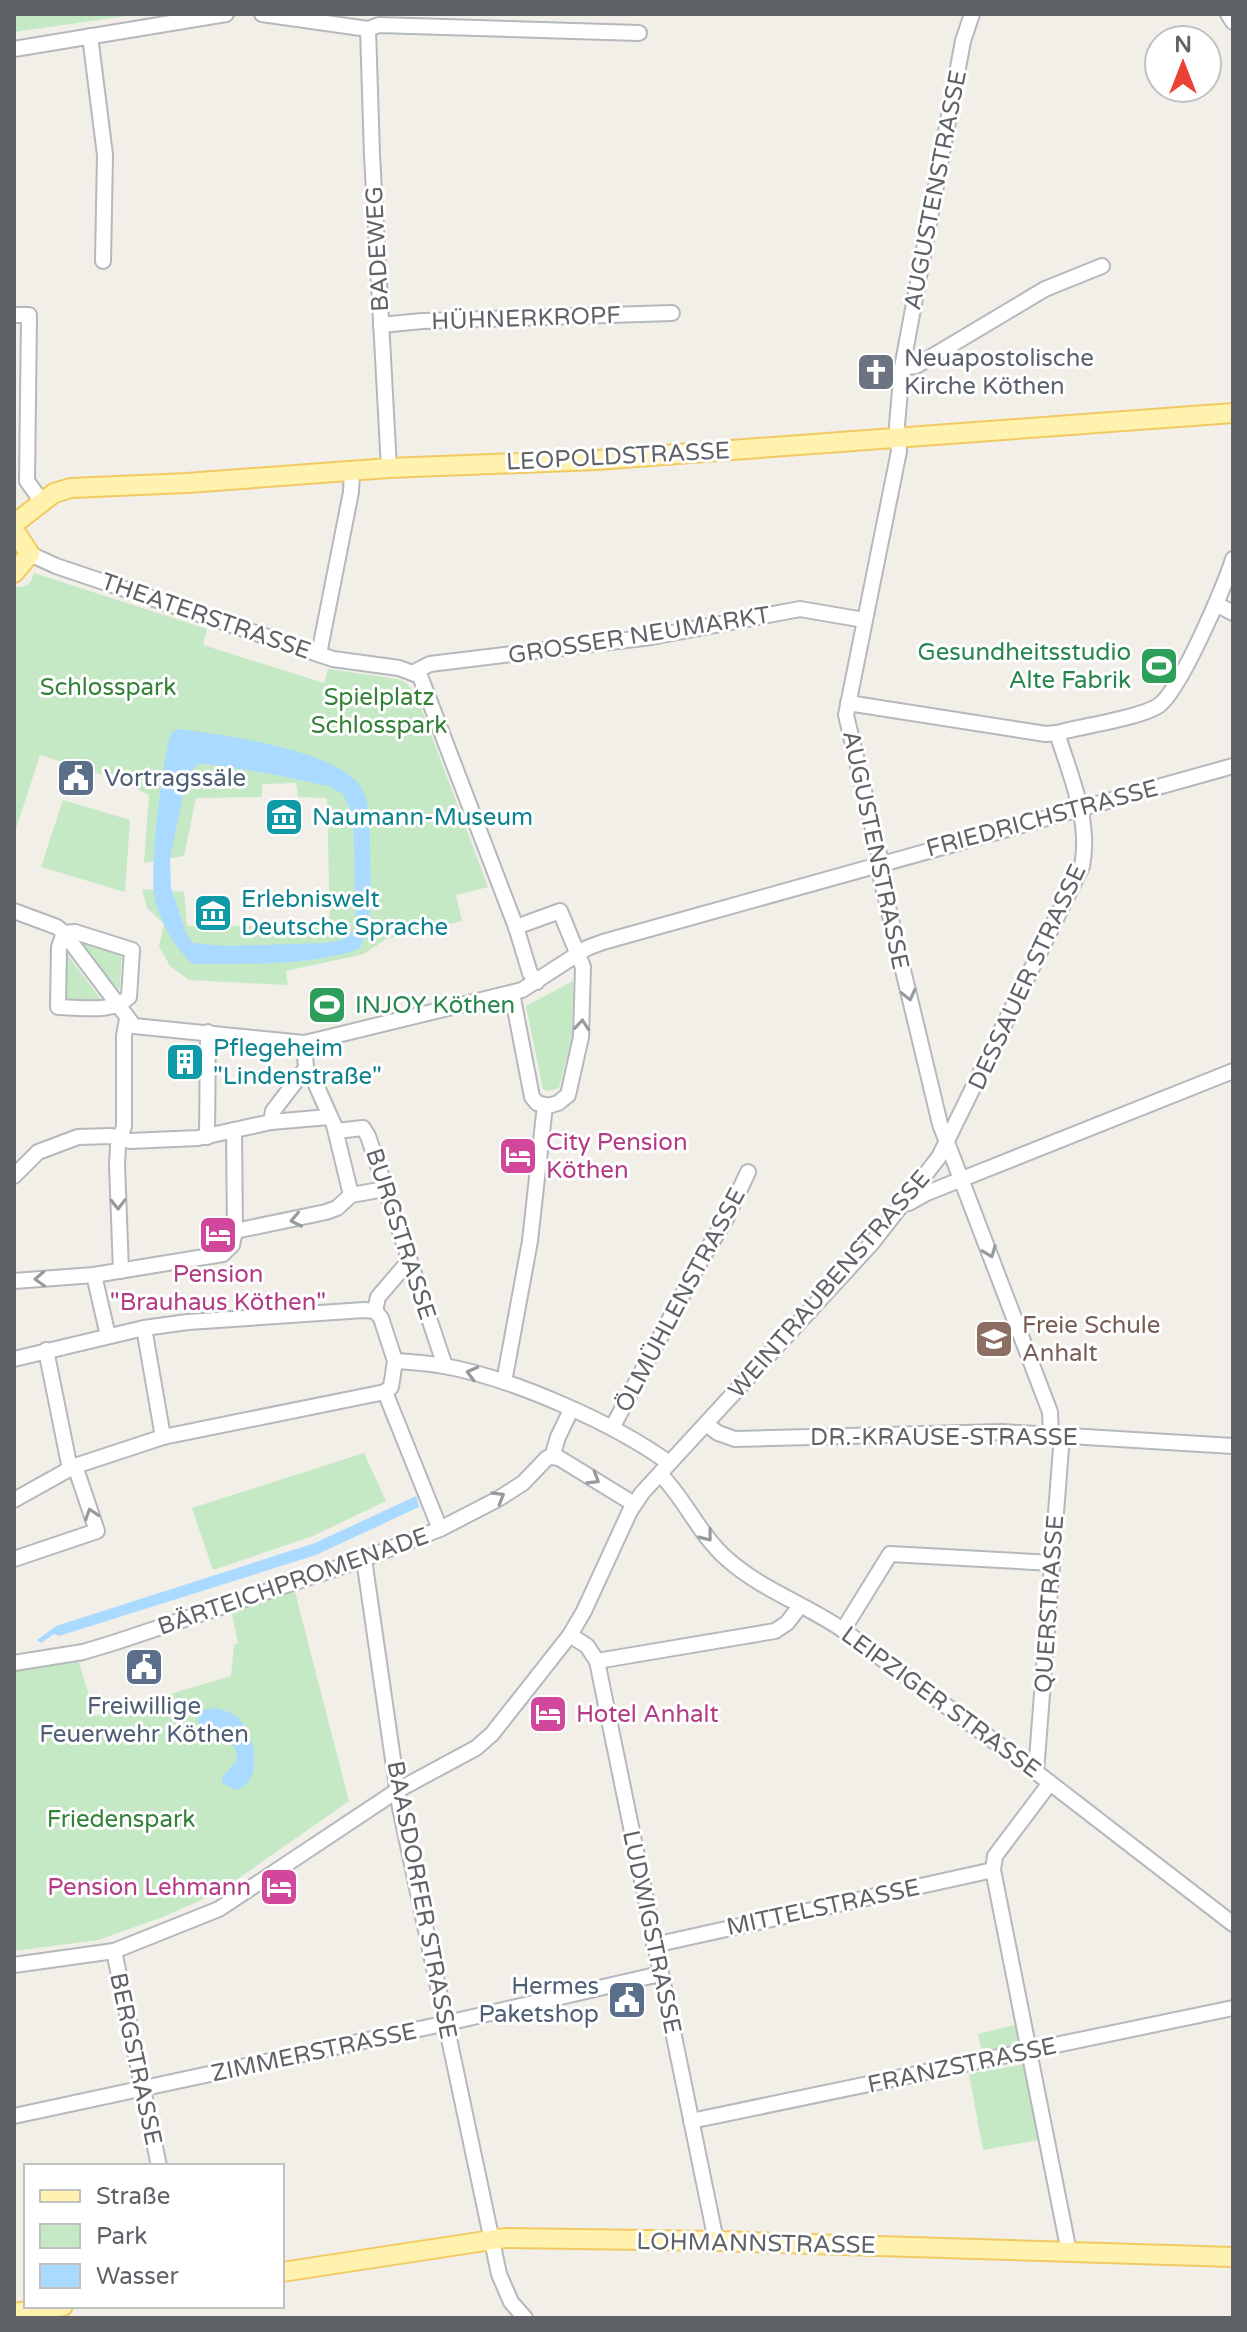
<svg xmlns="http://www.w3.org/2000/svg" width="1247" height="2332" font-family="'Varela Round',sans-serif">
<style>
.green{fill:#c5e8c5}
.water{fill:#aadaff;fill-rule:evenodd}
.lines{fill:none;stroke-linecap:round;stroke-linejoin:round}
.minor-casing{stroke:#b5b8bc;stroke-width:18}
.major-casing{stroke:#f2c960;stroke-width:22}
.minor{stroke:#fff;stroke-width:14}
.major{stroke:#fff2af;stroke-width:18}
.oneway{stroke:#979a9d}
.labels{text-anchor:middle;stroke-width:6;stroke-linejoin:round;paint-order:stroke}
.street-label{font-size:24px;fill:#5f6368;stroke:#fff}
.worship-label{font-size:24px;fill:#5b616d;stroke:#fff;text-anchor:start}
.leisure-label{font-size:24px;fill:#27864d;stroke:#fff;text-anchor:end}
.park-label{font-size:24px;fill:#348238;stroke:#fff}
.service-label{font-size:24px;fill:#4e5e75;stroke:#fff;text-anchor:start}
.culture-label{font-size:24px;fill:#0d838f;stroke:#fff;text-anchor:start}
.hotel-label{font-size:24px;fill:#b23c85;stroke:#fff;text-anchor:start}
.education-label{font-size:24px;fill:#785e54;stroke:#fff;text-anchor:start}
</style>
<rect width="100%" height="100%" fill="#f1efe8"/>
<g class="green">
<polygon points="14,14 140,14 14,32"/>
<path d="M 34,573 L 207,629 L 203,645 L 324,683 L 328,669 L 398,679 L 406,683 L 416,694 L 488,887 L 456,895 L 462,921 L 386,939 L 364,954 L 286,971 L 288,985 L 189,980 L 170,966 L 159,946 L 164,924 L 147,908 L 142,889 L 184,892 L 187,926 L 330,926 L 327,798 L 298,797 L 296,783 L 262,784 L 262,797 L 196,798 L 184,856 L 144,863 L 149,795 L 116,779 L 40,755 L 14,835 L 14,593 L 16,587 C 28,587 31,584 34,573 Z"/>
<polygon points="63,800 130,820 125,892 41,867"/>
<polygon points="78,939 122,949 120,988 116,991"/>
<polygon points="63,949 103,1002 63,1001"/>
<polygon points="573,981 572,1036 559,1088 548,1091 543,1089 526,1006"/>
<polygon points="364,1453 386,1501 313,1536 213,1570 192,1508"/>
<polygon points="294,1588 349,1801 219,1892 163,1917 98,1940 14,1951 14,1671 78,1659 95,1716 231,1676 234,1645 238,1643 231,1609"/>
<polygon points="1018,2024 1022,2042 982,2052 978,2034"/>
<polygon points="1025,2064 1039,2140 983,2150 969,2074"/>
</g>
<g class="water">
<path d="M 179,729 C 222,735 347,750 364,793 C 372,812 369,839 370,860 C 371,889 374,923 359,949 C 306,967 249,963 193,964 C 176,950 157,917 154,894 C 150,868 162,756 172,732 ZM 199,763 L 272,774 L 328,786 L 343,794 L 353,816 L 356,929 L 341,940 L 324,943 L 227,946 L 193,943 L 186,933 L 171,888 L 170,859 L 187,775 Z"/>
<polygon points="416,1496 419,1507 316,1555 59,1636 54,1634 41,1643 37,1640 56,1626 315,1543"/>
<path d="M 216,1708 C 225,1711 233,1712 239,1719 C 256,1736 264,1781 236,1790 L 223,1784 L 222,1778 L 237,1760 C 236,1733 216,1734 198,1723 L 199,1713 L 204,1710 Z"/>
</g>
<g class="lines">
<g class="minor-casing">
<g id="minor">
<polyline points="262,14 368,29 379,25 639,33"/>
<polyline points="972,14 963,41 902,368 897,425 899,451 846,715 879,854 880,874 940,1124 1050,1412 1051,1435"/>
<polyline points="1228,14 1233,22"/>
<polyline points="368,29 372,155 389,468"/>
<polyline points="90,36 105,155 103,261"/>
<polyline points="14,49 226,14"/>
<polyline points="14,315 29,315 27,481 42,502"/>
<polyline points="381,325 422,321 672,313"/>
<polyline points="902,368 916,366 1045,289 1102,266"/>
<polyline points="30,554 56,566 333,659 399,668 420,676 516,927 530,973 537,982"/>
<polyline points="1216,604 1233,613"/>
<polyline points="319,654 351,492 352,471"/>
<polyline points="414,672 430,664 651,637 800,609 864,620"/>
<polyline points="848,703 1046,734 1057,733"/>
<polyline points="14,911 57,927 64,933 134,1026 304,1043 317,1040 522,990 587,948 603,942 1233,766"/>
<path d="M 75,932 L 132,950 L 129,997 C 112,1014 81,1007 58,1007 L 59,947 L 64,933 Z"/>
<polyline points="512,993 532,1097 537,1103 548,1106 558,1103 568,1095 581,1037 583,967 560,911 516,927"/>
<polyline points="304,1043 306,1068 313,1078 334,1125 351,1195"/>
<polyline points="271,1122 273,1111 306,1068"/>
<polyline points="336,1131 363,1128 368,1136 445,1366"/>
<polyline points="207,1137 208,1032"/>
<polyline points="14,1176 38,1152 78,1137 111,1136 130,1141 198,1138 271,1122 329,1117"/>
<polyline points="909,1203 927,1193 1233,1071"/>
<polyline points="235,1231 326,1212 337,1208 351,1195 385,1189"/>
<polyline points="121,1271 117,1165 118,1146 124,1126 124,1036 127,1019"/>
<polyline points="94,1275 108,1336"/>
<polyline points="14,1281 94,1275 223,1254 232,1245 235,1231 234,1130"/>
<polyline points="375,1311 378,1297 409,1261"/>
<polyline points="144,1328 163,1437"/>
<polyline points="46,1350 70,1469"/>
<polyline points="14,1359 144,1328 188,1322 364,1310 375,1311 381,1318 395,1361 391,1387 385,1392"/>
<path d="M 395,1361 C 412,1362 428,1363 444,1366 C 512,1378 614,1423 669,1463"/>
<polyline points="504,1382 530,1241 545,1105"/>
<polyline points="385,1392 440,1529"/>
<polyline points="706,1424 718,1433 735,1439 1002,1432 1233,1446"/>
<polyline points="612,1428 701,1260 727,1217 748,1172"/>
<polyline points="552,1457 559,1458 634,1504"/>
<polyline points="552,1457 558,1437 571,1410"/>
<path d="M 660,1474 C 685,1499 699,1534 726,1558 C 760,1589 805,1604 843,1630 L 1036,1772 L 1233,1924"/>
<polyline points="14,1500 75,1466 163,1437 385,1392"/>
<polyline points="14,1559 97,1531 75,1466"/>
<polyline points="364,1559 400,1808 499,2274 511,2302 525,2318"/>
<polyline points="843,1630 890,1554 1053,1563"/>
<polyline points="570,1635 587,1646 597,1661 716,2241"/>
<polyline points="597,1661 775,1631 787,1623 800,1606"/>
<polyline points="14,1663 83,1652 116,1642 364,1559 440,1529 498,1499 523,1483 547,1458 552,1457"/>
<polyline points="1036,1772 1062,1435"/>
<polyline points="1050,1783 995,1856 993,1870 1069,2252"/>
<polyline points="654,1945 993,1870"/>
<polyline points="114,1951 159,2166"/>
<path d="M 14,1965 L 114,1951 L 219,1909 L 398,1790 L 476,1748 L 492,1734 L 570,1635 L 584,1611 L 630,1511 L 642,1493 L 872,1243 L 939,1157 L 1082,866 C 1091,821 1070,775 1057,733 C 1082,726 1139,718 1158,706 C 1179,693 1225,586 1233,559"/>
<polyline points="14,2116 447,2023 660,1974"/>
<polyline points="691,2121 1233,2008"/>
</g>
</g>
<g class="major-casing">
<g id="major">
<polyline points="14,524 54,493 71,488 187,483 389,468 596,460 1233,413"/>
<polyline points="14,530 30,554 14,573"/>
<polyline points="282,2272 505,2238 716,2241 1233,2257"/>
<polyline points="14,2313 63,2306"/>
</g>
</g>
<use href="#minor" class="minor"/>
<use href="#major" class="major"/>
</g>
<defs><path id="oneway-chevron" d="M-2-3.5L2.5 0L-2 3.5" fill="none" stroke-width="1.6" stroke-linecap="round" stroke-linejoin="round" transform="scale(2)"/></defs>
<g class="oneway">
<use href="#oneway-chevron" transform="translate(909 995) rotate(77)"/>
<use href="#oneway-chevron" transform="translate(582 1025) rotate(-85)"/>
<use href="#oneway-chevron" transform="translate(118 1204) rotate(89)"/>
<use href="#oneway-chevron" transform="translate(296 1220) rotate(168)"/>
<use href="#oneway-chevron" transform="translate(990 1252) rotate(69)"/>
<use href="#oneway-chevron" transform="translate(40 1279) rotate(177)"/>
<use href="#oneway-chevron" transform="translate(472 1373) rotate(-165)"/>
<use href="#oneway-chevron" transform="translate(594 1479) rotate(31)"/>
<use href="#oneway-chevron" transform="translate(499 1497) rotate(-31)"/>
<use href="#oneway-chevron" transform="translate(91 1514) rotate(-108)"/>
<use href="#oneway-chevron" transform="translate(707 1536) rotate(52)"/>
</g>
<defs>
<g id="church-square" transform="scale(2)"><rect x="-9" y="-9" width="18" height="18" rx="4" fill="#6b7280" stroke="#fff"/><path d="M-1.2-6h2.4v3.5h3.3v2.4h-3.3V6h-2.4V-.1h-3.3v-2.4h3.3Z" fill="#fff"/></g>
<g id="stadium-square" transform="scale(2)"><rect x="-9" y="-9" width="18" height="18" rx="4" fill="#2e9e5b" stroke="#fff"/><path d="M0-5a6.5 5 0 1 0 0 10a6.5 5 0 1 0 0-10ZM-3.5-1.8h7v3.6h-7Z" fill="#fff"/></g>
<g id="civic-square" transform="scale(2)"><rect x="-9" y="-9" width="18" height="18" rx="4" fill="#5c6f8a" stroke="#fff"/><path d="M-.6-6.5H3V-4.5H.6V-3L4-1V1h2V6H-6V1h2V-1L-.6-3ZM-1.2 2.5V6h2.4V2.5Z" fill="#fff"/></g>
<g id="museum-square" transform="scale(2)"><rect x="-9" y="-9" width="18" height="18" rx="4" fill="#0f9aa8" stroke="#fff"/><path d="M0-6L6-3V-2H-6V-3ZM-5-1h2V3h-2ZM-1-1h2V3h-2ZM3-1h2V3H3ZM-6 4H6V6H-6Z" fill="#fff"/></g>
<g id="building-square" transform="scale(2)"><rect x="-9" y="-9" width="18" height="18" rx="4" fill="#0f9aa8" stroke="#fff"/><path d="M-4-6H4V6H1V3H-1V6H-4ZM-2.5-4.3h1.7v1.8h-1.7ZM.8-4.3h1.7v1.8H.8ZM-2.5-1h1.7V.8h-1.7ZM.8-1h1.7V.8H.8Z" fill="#fff"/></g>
<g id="hotel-square" transform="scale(2)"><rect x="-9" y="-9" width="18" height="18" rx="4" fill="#d1479c" stroke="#fff"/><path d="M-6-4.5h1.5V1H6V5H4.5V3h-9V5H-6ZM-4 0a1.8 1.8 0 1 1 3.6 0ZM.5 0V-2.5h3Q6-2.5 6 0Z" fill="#fff"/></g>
<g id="school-square" transform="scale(2)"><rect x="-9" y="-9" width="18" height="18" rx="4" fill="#8d6e63" stroke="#fff"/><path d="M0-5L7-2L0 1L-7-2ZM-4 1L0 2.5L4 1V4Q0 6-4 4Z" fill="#fff"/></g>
</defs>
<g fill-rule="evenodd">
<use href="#church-square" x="876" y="372"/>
<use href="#stadium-square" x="1159" y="666"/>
<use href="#civic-square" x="76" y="778"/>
<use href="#museum-square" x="284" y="817"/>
<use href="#museum-square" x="213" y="913"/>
<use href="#stadium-square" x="327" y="1005"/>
<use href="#building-square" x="185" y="1062"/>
<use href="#hotel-square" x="518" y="1156"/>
<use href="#hotel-square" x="218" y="1235"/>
<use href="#school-square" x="994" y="1339"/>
<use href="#civic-square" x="144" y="1667"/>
<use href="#hotel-square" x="548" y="1714"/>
<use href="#hotel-square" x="279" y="1887"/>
<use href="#civic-square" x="627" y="2000"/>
</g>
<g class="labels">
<g class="street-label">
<text transform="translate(935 190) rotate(-79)" y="8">AUGUSTENSTRASSE</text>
<text transform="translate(377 249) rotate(-93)" y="8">BADEWEG</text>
<text transform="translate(526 318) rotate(-2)" y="8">HÜHNERKROPF</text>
<text transform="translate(618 456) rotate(-3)" y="8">LEOPOLDSTRASSE</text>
<text transform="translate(206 616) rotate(19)" y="8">THEATERSTRASSE</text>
<text transform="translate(639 635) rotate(-9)" y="8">GROSSER NEUMARKT</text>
<text transform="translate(1042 818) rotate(-15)" y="8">FRIEDRICHSTRASSE</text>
<text transform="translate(876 850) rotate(78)" y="8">AUGUSTENSTRASSE</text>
<text transform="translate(1027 977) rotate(-65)" y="8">DESSAUER STRASSE</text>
<text transform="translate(401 1234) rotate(72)" y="8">BURGSTRASSE</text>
<text transform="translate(829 1284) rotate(-49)" y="8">WEINTRAUBENSTRASSE</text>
<text transform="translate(680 1300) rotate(-62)" y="8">ÖLMÜHLENSTRASSE</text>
<text x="944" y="1445">DR.-KRAUSE-STRASSE</text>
<text transform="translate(293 1581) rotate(-19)" y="8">BÄRTEICHPROMENADE</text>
<text transform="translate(1049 1604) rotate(-86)" y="8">QUERSTRASSE</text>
<text transform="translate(941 1702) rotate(36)" y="8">LEIPZIGER STRASSE</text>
<text transform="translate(422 1900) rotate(79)" y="8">BAASDORFER STRASSE</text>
<text transform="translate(823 1907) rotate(-12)" y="8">MITTELSTRASSE</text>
<text transform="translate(652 1932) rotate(78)" y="8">LUDWIGSTRASSE</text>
<text transform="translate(314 2052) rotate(-12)" y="8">ZIMMERSTRASSE</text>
<text transform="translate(136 2059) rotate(78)" y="8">BERGSTRASSE</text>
<text transform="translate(962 2065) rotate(-12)" y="8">FRANZSTRASSE</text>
<text transform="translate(756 2243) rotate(1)" y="8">LOHMANNSTRASSE</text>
</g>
<g class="worship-label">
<text x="904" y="366">Neuapostolische<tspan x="904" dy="28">Kirche Köthen</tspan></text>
</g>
<g class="leisure-label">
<text x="1131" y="660">Gesundheitsstudio<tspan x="1131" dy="28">Alte Fabrik</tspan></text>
<text x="355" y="1013" text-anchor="start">INJOY Köthen</text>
</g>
<g class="park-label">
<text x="108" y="695">Schlosspark</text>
<text x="379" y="705">Spielplatz<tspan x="379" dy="28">Schlosspark</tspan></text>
<text x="121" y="1827">Friedenspark</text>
</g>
<g class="service-label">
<text x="104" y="786">Vortragssäle</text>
<text x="144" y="1714" text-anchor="middle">Freiwillige<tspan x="144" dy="28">Feuerwehr Köthen</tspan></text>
<text x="599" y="1994" text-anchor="end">Hermes<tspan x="599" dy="28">Paketshop</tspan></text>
</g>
<g class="culture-label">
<text x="312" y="825">Naumann-Museum</text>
<text x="241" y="907">Erlebniswelt<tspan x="241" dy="28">Deutsche Sprache</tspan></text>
<text x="213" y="1056">Pflegeheim<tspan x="213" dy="28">"Lindenstraße"</tspan></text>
</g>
<g class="hotel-label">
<text x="546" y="1150">City Pension<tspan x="546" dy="28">Köthen</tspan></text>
<text x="218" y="1282" text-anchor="middle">Pension<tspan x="218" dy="28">"Brauhaus Köthen"</tspan></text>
<text x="576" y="1722">Hotel Anhalt</text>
<text x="251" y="1895" text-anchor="end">Pension Lehmann</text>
</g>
<g class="education-label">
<text x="1022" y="1333">Freie Schule<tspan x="1022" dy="28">Anhalt</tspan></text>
</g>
</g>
<rect width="1247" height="2332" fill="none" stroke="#5f6368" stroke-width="32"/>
<rect x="24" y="2164" width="260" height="144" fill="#ffffff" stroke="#bfc1c3" stroke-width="2"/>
<rect x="40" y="2190" width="40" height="12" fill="#fff2af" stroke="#bfc1c3" stroke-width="2"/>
<text x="96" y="2204" font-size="24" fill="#5f6368">Straße</text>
<rect x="40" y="2224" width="40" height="24" fill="#c5e8c5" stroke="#bfc1c3" stroke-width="2"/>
<text x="96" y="2244" font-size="24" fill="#5f6368">Park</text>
<rect x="40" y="2264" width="40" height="24" fill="#aadaff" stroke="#bfc1c3" stroke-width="2"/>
<text x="96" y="2284" font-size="24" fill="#5f6368">Wasser</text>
<g transform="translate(1183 64)"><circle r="38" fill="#ffffff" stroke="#bfc1c3" stroke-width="2"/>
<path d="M0-6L14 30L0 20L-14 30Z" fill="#ea4335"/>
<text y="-12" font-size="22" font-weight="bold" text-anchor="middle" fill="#5f6368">N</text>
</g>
</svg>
